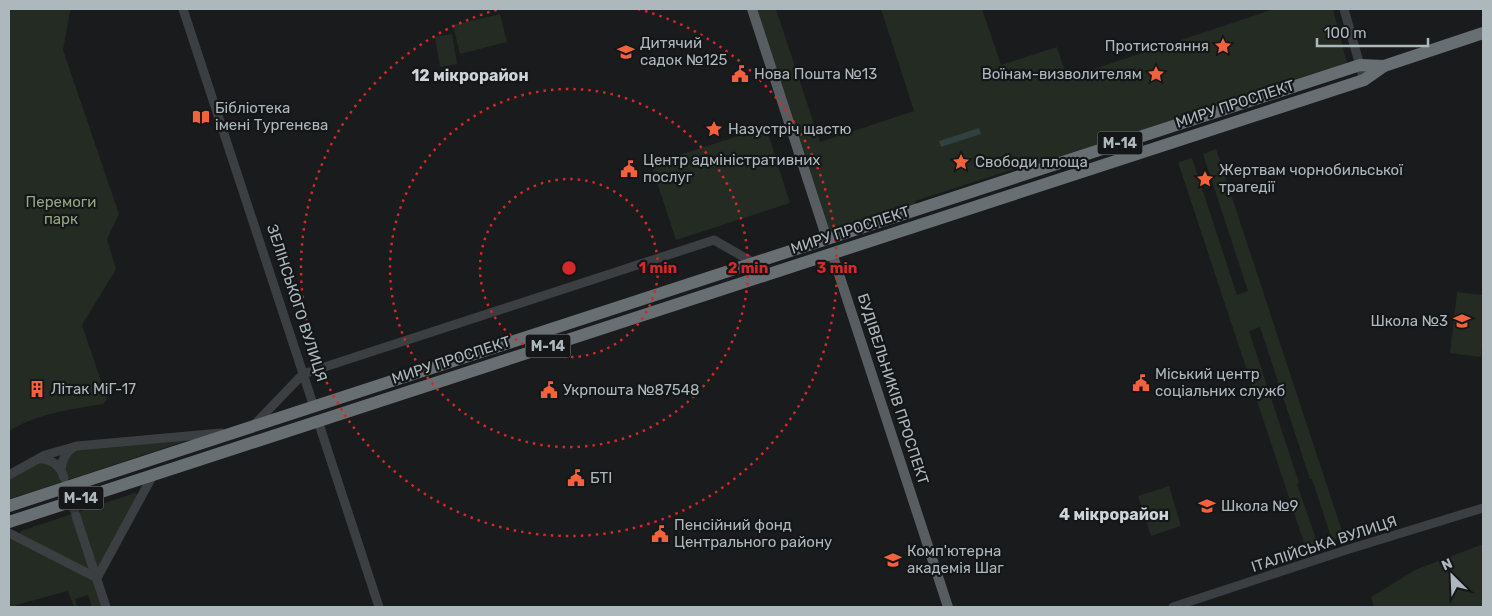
<svg xmlns="http://www.w3.org/2000/svg" width="1492" height="616" font-family="Rubik,sans-serif">
<style>
.green{fill:#242b22}
.water{fill:#304141}
.lines{fill:none;stroke-linecap:round;stroke-linejoin:round}
.minor-tunnel{stroke:#303335;stroke-width:9;stroke-dasharray:9 4.5;stroke-linecap:butt}
.minor{stroke:#3b3f42;stroke-width:9}
.major{stroke:#575d61;stroke-width:10}
.highway{stroke:#676f73;stroke-width:12}
.ring{fill:none;stroke:#d62828;stroke-width:2.5;stroke-dasharray:2.5 5}
.labels{text-anchor:middle;stroke-width:4.5;stroke-linejoin:round;paint-order:stroke}
.shield{fill:#151618;stroke:#7f878b;stroke-width:1}
.shield-label{font-size:14px;font-weight:bold;fill:#adb8bc}
.poi-label{font-size:15px;fill:#adb8bc;stroke:#151618;text-anchor:start}
.street-label{font-size:15px;fill:#adb8bc;stroke:#151618}
.park-label{font-size:15px;fill:#92a784;stroke:#151618}
.neighbourhood-label{font-size:16px;font-weight:bold;fill:#ced5d8;stroke:#151618}
.centre{fill:#d62828;stroke:#151618;stroke-width:2.5}
.ring-label{font-size:15px;text-anchor:middle;font-weight:bold;fill:#d62828;stroke:#151618;stroke-width:4.5;stroke-linejoin:round;paint-order:stroke}
</style>
<rect width="100%" height="100%" fill="#1a1b1d"/>
<g class="green">
<path d="M 9,9 L 72,9 L 70,11 L 63,50 L 119,214 L 107,239 L 116,269 L 82,325 L 107,399 L 103,404 C 71,409 37,414 9,431 Z"/>
<polygon points="757,9 776,9 820,142 914,111 881,9 982,9 1001,65 1057,47 1067,78 1274,9 1333,9 1347,63 1022,170 1020,167 915,201 916,205 829,233"/>
<polygon points="500,14 507,42 460,54 453,25"/>
<polygon points="452,34 457,64 440,67 435,37"/>
<polygon points="766,127 790,203 676,240 651,164"/>
<polygon points="1216,149 1344,537 1332,540 1312,479 1310,479 1260,327 1249,331 1299,483 1297,484 1318,545 1306,549 1178,162 1192,158 1237,295 1248,291 1203,154"/>
<polygon points="1457,292 1483,295 1483,335 1481,357 1450,353"/>
<path d="M 198,437 L 67,480 C 63,466 65,457 78,449 Z"/>
<polygon points="40,462 53,466 62,482 9,499 9,479"/>
<polygon points="1169,486 1181,526 1151,536 1138,496"/>
<polygon points="135,493 139,495 97,570 78,512"/>
<polygon points="72,514 91,571 19,534 21,531"/>
<polygon points="9,536 94,581 103,607 92,607 88,595 75,599 77,607 74,607 68,591 16,605 17,607 9,607"/>
<polygon points="1483,544 1483,607 1374,607 1371,597 1415,570"/>
</g>
<polygon class="water" points="979,128 981,134 941,147 939,141"/>
<g class="lines">
<polyline class="minor-tunnel" points="66,483 76,516"/>
<g class="minor">
<polyline points="183,9 314,407"/>
<polyline points="1344,9 1364,80"/>
<polyline points="318,421 379,607"/>
<polyline points="255,424 303,374 714,240 754,263"/>
<path d="M 38,459 C 52,458 60,465 64,478"/>
<path d="M 61,469 C 62,459 66,452 74,447"/>
<polyline points="9,475 45,455 77,446 221,433"/>
<polyline points="76,516 106,607"/>
<polyline points="9,533 97,578"/>
<polyline points="97,578 153,475"/>
<polyline points="1173,607 1346,550 1483,508"/>
</g>
<g class="major">
<polyline points="752,9 827,239"/>
<polyline points="832,253 948,607"/>
</g>
<g class="highway">
<polyline points="9,506 1360,65 1384,66"/>
<polyline points="9,522 1364,80 1384,66 1483,33"/>
</g>
</g>
<g class="ring">
<circle cx="569" cy="268" r="89"/>
<circle cx="569" cy="268" r="179"/>
<path d="M638 9A268 268 0 1 1 500 9"/>
</g>
<defs>
<g id="sight-bare" transform="scale(1.35)"><path d="M0-6L1.8-2.2L6-1.7L2.9 1.2L3.7 5.4L0 3.3L-3.7 5.4L-2.9 1.2L-6-1.7L-1.8-2.2Z" fill="#f3623c" stroke="#151618" stroke-width="2.5" paint-order="stroke"/></g>
<g id="school-bare" transform="scale(1.35)"><path d="M0-5L7-2L0 1L-7-2ZM-4 1L0 2.5L4 1V4Q0 6-4 4Z" fill="#f3623c" stroke="#151618" stroke-width="2.5" paint-order="stroke"/></g>
<g id="civic-bare" transform="scale(1.35)"><path d="M-.6-6.5H3V-4.5H.6V-3L4-1V1h2V6H-6V1h2V-1L-.6-3ZM-1.2 2.5V6h2.4V2.5Z" fill="#f3623c" stroke="#151618" stroke-width="2.5" paint-order="stroke"/></g>
<g id="library-bare" transform="scale(1.35)"><path d="M-6-4Q-3-5.5-.7-3.5V5Q-3 3-6 4ZM6-4Q3-5.5 .7-3.5V5Q3 3 6 4Z" fill="#f3623c" stroke="#151618" stroke-width="2.5" paint-order="stroke"/></g>
<g id="building-bare" transform="scale(1.35)"><path d="M-4-6H4V6H1V3H-1V6H-4ZM-2.5-4.3h1.7v1.8h-1.7ZM.8-4.3h1.7v1.8H.8ZM-2.5-1h1.7V.8h-1.7ZM.8-1h1.7V.8H.8Z" fill="#f3623c" stroke="#151618" stroke-width="2.5" paint-order="stroke"/></g>
</defs>
<g fill-rule="evenodd">
<use href="#sight-bare" x="1223" y="46"/>
<use href="#school-bare" x="626" y="52"/>
<use href="#civic-bare" x="740" y="74"/>
<use href="#sight-bare" x="1156" y="74"/>
<use href="#library-bare" x="201" y="117"/>
<use href="#sight-bare" x="714" y="129"/>
<use href="#sight-bare" x="961" y="162"/>
<use href="#civic-bare" x="629" y="169"/>
<use href="#sight-bare" x="1205" y="179"/>
<use href="#school-bare" x="1462" y="321"/>
<use href="#civic-bare" x="1141" y="383"/>
<use href="#building-bare" x="37" y="389"/>
<use href="#civic-bare" x="549" y="390"/>
<use href="#civic-bare" x="576" y="478"/>
<use href="#school-bare" x="1207" y="506"/>
<use href="#civic-bare" x="660" y="534"/>
<use href="#school-bare" x="893" y="560"/>
</g>
<g class="labels">
<g class="shield">
<rect x="1097.5" y="131.5" width="45" height="23" rx="4"/>
<rect x="525.5" y="334.5" width="45" height="23" rx="4"/>
<rect x="58.5" y="486.5" width="45" height="23" rx="4"/>
</g>
<g class="shield-label">
<text x="1120" y="148">М-14</text>
<text x="548" y="351">М-14</text>
<text x="81" y="503">М-14</text>
</g>
<g class="poi-label">
<text x="640" y="48">Дитячий<tspan x="640" dy="17">садок №125</tspan></text>
<text x="1209" y="51" text-anchor="end">Протистояння</text>
<text x="754" y="79">Нова Пошта №13</text>
<text x="1142" y="79" text-anchor="end">Воїнам-визволителям</text>
<text x="215" y="113">Бібліотека<tspan x="215" dy="17">імені Тургенєва</tspan></text>
<text x="728" y="134">Назустріч щастю</text>
<text x="643" y="165">Центр адміністративних<tspan x="643" dy="17">послуг</tspan></text>
<text x="975" y="167">Свободи площа</text>
<text x="1219" y="175">Жертвам чорнобильської<tspan x="1219" dy="17">трагедії</tspan></text>
<text x="1448" y="326" text-anchor="end">Школа №3</text>
<text x="1155" y="379">Міський центр<tspan x="1155" dy="17">соціальних служб</tspan></text>
<text x="51" y="394">Літак МіГ-17</text>
<text x="563" y="395">Укрпошта №87548</text>
<text x="590" y="483">БТІ</text>
<text x="1221" y="511">Школа №9</text>
<text x="674" y="530">Пенсійний фонд<tspan x="674" dy="17">Центрального району</tspan></text>
<text x="907" y="556">Комп'ютерна<tspan x="907" dy="17">академія Шаг</tspan></text>
</g>
<g class="street-label">
<text transform="translate(1235 104) rotate(-18)" y="5">МИРУ ПРОСПЕКТ</text>
<text transform="translate(850 230) rotate(-18)" y="5">МИРУ ПРОСПЕКТ</text>
<text transform="translate(297 303) rotate(72)" y="5">ЗЕЛІНСЬКОГО ВУЛИЦЯ</text>
<text transform="translate(451 360) rotate(-18)" y="5">МИРУ ПРОСПЕКТ</text>
<text transform="translate(893 389) rotate(72)" y="5">БУДІВЕЛЬНИКІВ ПРОСПЕКТ</text>
<text transform="translate(1324 544) rotate(-18)" y="5">ІТАЛІЙСЬКА ВУЛИЦЯ</text>
</g>
<g class="park-label">
<text x="61" y="207">Перемоги<tspan x="61" dy="17">парк</tspan></text>
</g>
<g class="neighbourhood-label">
<text x="470" y="81">12 мікрорайон</text>
<text x="1114" y="520">4 мікрорайон</text>
</g>
</g>
<circle cx="569" cy="268" r="8" class="centre"/>
<g class="ring-label">
<text x="658" y="273">1 min</text>
<text x="748" y="273">2 min</text>
<text x="837" y="273">3 min</text>
</g>
<rect width="1492" height="616" fill="none" stroke="#adb8bc" stroke-width="20"/>
<g transform="translate(1452 576) rotate(336)" stroke="#151618" stroke-width="4" paint-order="stroke">
<path d="M0-4L9 19L0 12L-9 19Z" fill="#adb8bc"/>
<text y="-8" font-size="14" font-weight="bold" text-anchor="middle" fill="#adb8bc">N</text>
</g>
<path d="M1317 38v8h111v-8" fill="none" stroke="#adb8bc" stroke-width="2.5"/>
<text x="1324" y="38" font-size="15" fill="#adb8bc" stroke="#151618" stroke-width="4" paint-order="stroke">100 m</text>
</svg>
